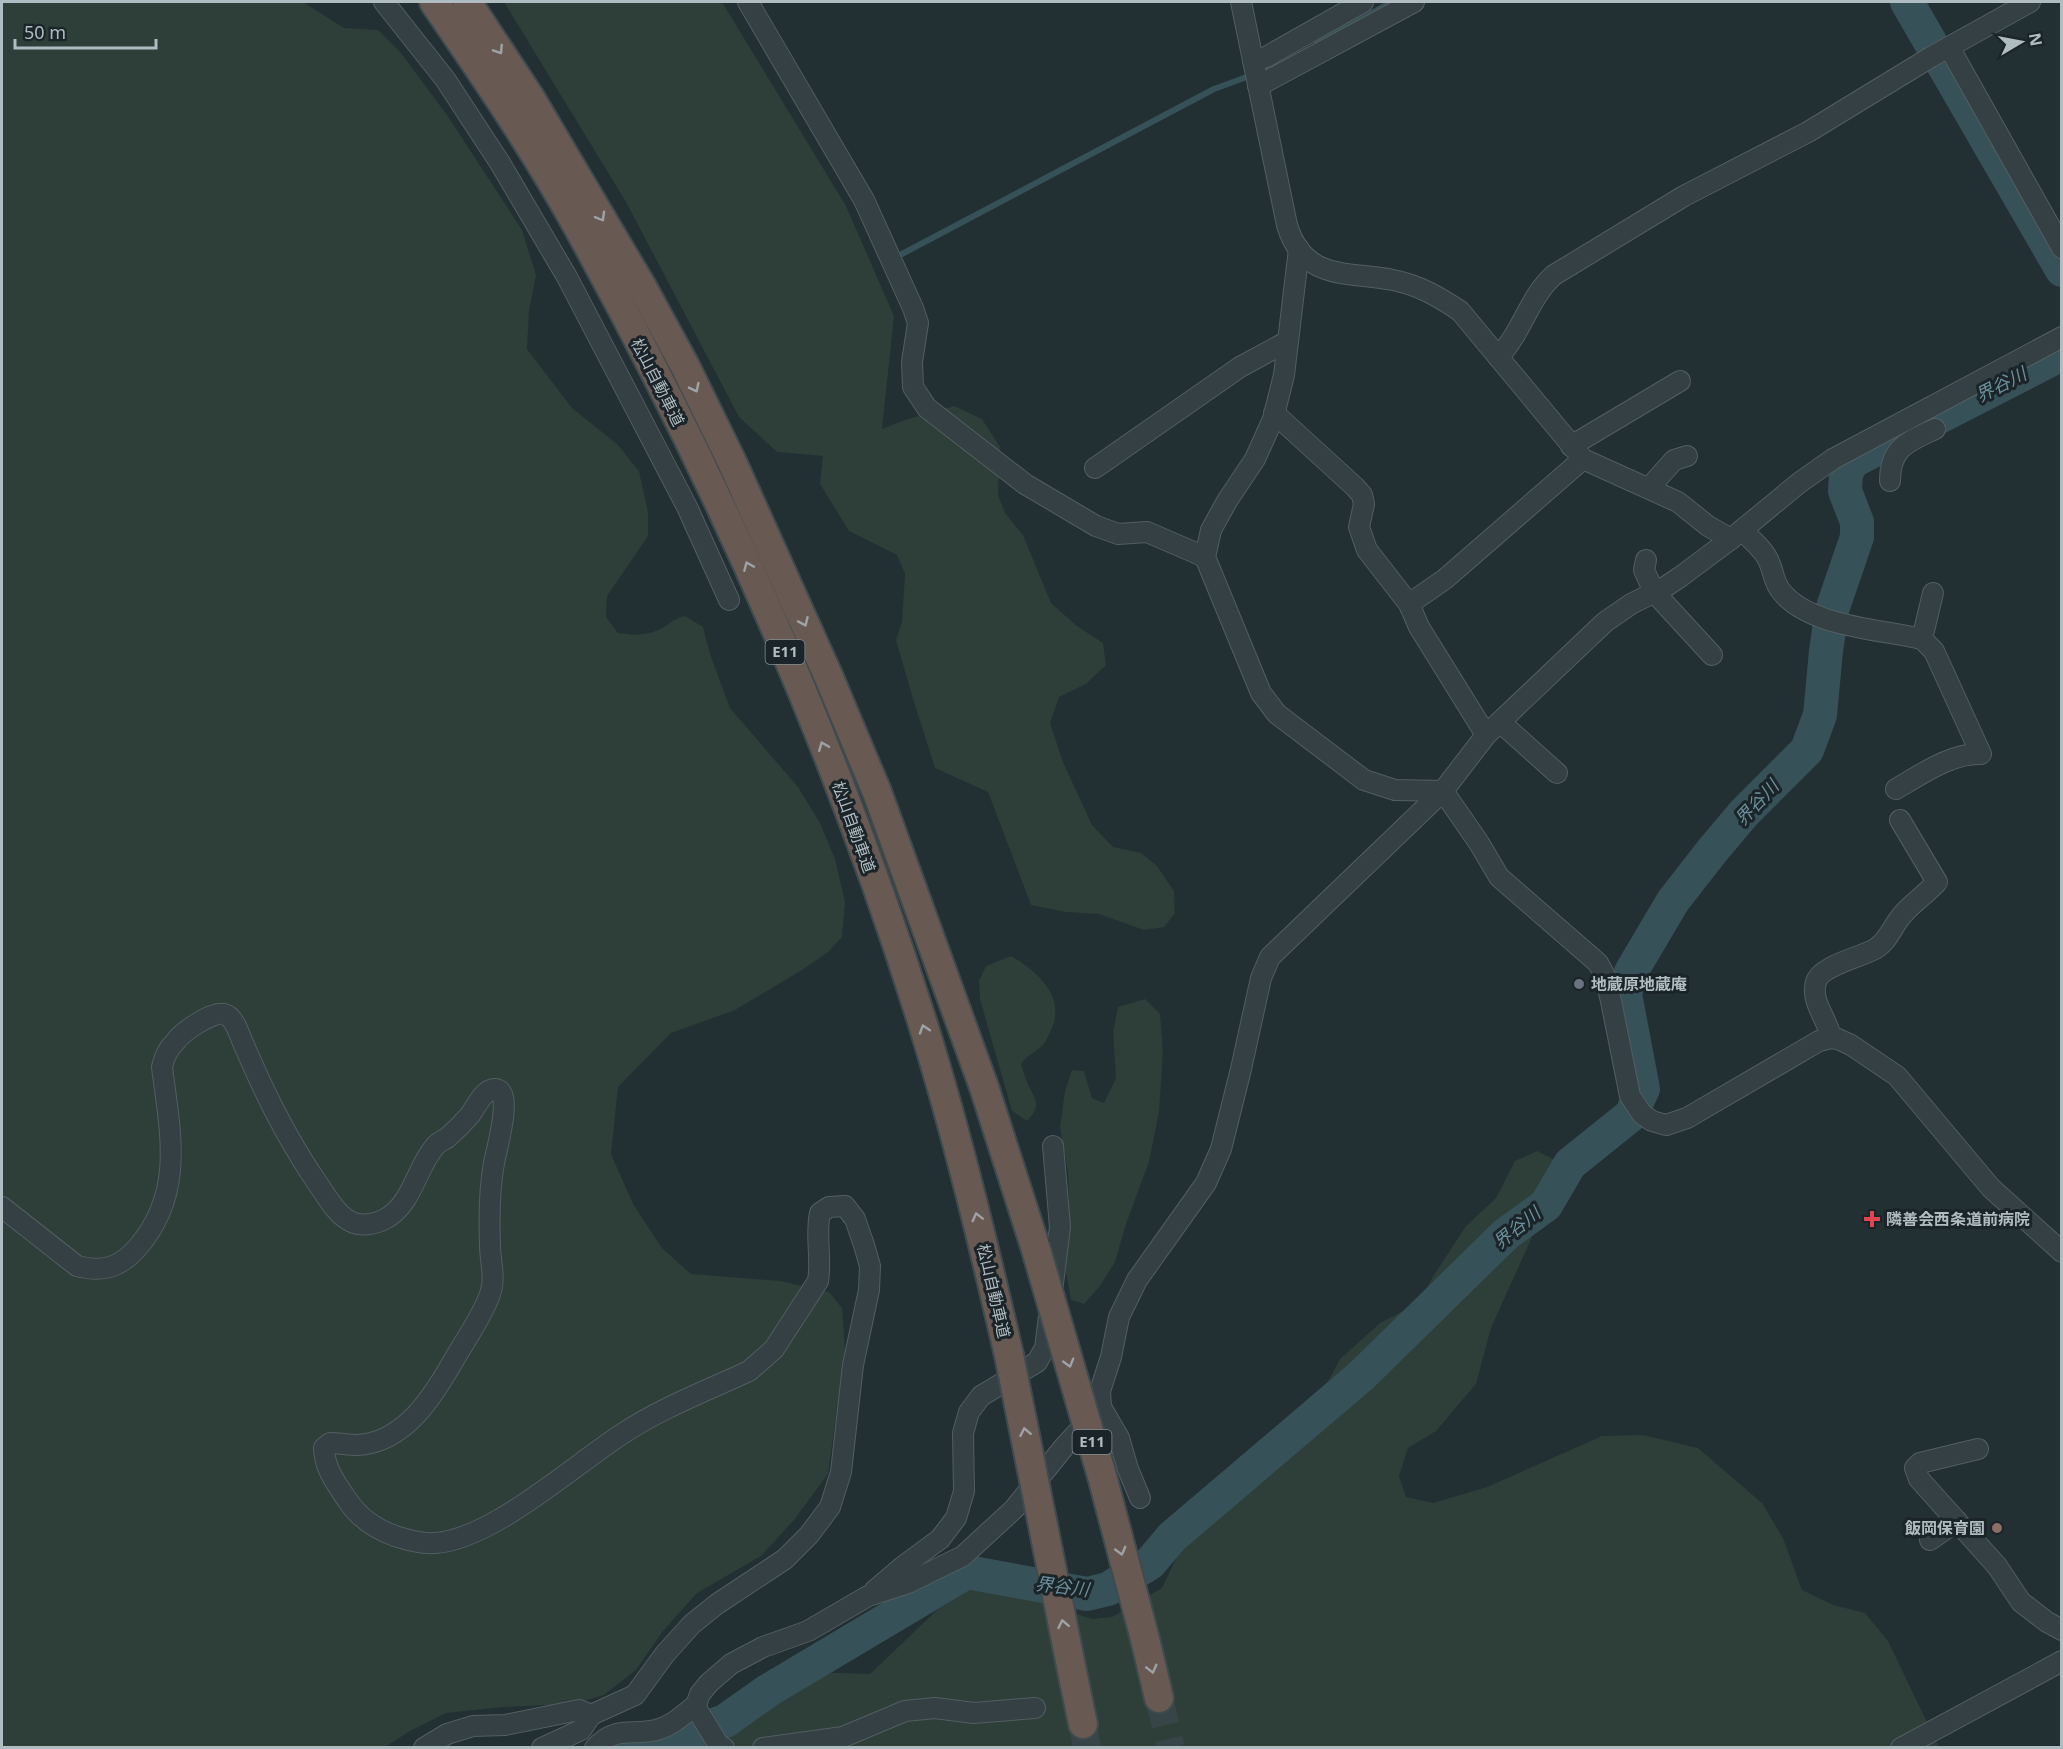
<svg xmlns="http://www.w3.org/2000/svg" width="2063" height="1749" font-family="'Noto Sans','Noto Sans JP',sans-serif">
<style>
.green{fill:#2d3f38}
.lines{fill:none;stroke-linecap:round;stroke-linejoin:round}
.stream{stroke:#375158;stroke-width:6}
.river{stroke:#375158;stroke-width:34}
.highway-tunnel{stroke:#374448;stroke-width:28;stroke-dasharray:28 14;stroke-linecap:butt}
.minor-casing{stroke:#525e62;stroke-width:22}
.highway-casing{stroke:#3f4b4f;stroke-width:32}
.minor{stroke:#354044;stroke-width:20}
.highway{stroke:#695953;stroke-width:28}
.highway-bridge-casing{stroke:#3f4b4f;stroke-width:32;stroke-linecap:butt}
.highway-bridge{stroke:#695953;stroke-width:28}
.oneway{stroke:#9ea3a6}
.worship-dot{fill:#6b7280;stroke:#1b2529;stroke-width:2}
.health-dot{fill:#e0444e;stroke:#1b2529;stroke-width:2}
.education-dot{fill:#8d6e63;stroke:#1b2529;stroke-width:2}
.labels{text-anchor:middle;stroke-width:6;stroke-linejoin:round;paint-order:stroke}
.shield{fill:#1b2529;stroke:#838f93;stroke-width:1.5}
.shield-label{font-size:15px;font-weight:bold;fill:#afbcc1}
.street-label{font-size:16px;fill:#afbcc1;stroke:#1b2529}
.poi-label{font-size:16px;font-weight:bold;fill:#afbcc1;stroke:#1b2529;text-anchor:start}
.water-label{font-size:18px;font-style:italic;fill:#6c919c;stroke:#1b2529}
</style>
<rect width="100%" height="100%" fill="#222f33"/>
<g class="green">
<path d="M 2,2 L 303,2 L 344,28 L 378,30 L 401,53 L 447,115 L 522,230 L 536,275 L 529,311 L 527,349 L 572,408 L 617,444 L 639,471 L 648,512 L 648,536 L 607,596 L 606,617 L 618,633 C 632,635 645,636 658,630 C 670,625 670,620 685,616 L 703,627 L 711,657 L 730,708 L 798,787 L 820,823 L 835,859 L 845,902 L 842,937 L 827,953 L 802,970 L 735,1010 L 671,1033 L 618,1087 L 611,1154 L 633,1204 L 662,1248 L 691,1274 L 780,1281 L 829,1292 L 842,1308 L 845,1349 L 828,1474 L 794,1520 L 761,1556 L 697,1593 L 663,1631 L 636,1670 L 604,1695 L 574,1704 L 504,1707 L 446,1713 L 410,1731 L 385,1747 L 2,1748 Z"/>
<polygon points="504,2 722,2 846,206 894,316 882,429 905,420 954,406 982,419 1000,447 998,495 1005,513 1023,535 1051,603 1077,626 1103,643 1106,665 1086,684 1059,697 1050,723 1063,762 1092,825 1113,847 1141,853 1157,866 1174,891 1175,913 1164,927 1144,930 1099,914 1066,912 1031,905 988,792 935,768 913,699 896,640 902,622 905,574 897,555 849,531 820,484 823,456 777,452 739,417 626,202"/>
<path d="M 1011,956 C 1037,971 1067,997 1051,1030 C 1049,1034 1046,1042 1042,1046 C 1035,1053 1028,1054 1021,1064 C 1023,1070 1025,1076 1027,1082 C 1035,1100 1043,1105 1027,1121 L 1012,1111 L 980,999 L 979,981 L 986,966 Z"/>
<polygon points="1145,999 1160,1014 1163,1052 1159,1112 1149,1162 1126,1224 1115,1262 1100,1286 1084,1304 1071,1300 1065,1267 1066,1241 1069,1216 1068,1173 1060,1127 1065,1091 1072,1070 1084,1071 1092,1098 1104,1103 1116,1078 1113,1032 1118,1007"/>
<polygon points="1537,1151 1553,1159 1557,1174 1537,1226 1491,1328 1476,1384 1436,1431 1408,1448 1399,1476 1406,1497 1433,1503 1487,1487 1602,1436 1643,1435 1698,1448 1762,1503 1783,1538 1802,1590 1833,1605 1865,1613 1888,1641 1939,1747 639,1748 734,1698 781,1671 870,1674 937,1610 975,1586 1029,1598 1092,1619 1112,1617 1162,1588 1184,1542 1314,1430 1324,1389 1340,1359 1380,1323 1420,1302 1432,1278 1466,1226 1496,1198 1515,1161"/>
</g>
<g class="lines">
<g class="stream">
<polyline points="1317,43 1392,2"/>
<polyline points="902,254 1214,89 1274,67"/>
</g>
<g class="river">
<polyline points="1907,2 2062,270"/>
<polyline points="611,1748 613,1744 681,1736 725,1721 769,1690 967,1572 1087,1594 1108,1589 1150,1563 1172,1537 1361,1376 1506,1234 1546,1205 1570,1164 1631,1115 1643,1089 1625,994 1631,972 1673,901 1712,851 1744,813 1807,750 1820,715 1826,651 1832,610 1857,537 1857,522 1845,491 1846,473 1853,461 2062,354"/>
</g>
<g class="highway-tunnel">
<polyline points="1159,1698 1171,1748"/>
<polyline points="1083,1724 1087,1748"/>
</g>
<g class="minor-casing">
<g id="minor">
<polyline points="384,2 445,79 500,163 567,277 687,507 729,600"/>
<polyline points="748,2 864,200 913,308 918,323 912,362 913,387 927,408 1025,484 1096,526 1118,534 1147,532 1205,557"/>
<path d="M 1241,2 L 1287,225 C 1304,282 1349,271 1393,280 C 1419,285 1439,297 1460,311 L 1583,459 L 1678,502 L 1708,526 L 1731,539"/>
<polyline points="1949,47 2062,248"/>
<polyline points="1253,61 1266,57 1363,2"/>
<polyline points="1258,86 1414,2"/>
<polyline points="1299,249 1284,375 1273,419 1255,459 1227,501 1211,530 1205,557 1261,693 1277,714 1364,780 1395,790 1443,791 1479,843 1499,877 1598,963 1605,976 1611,1001 1630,1096 1642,1114 1652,1121 1666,1125 1687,1118 1819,1041 1831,1038 1838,1039 1851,1045 1897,1076 1991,1188 2062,1252"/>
<path d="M 1498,357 C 1522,333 1529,297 1554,275 L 1684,196 L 1808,132 L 1931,57 L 2030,2"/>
<polyline points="1274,413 1355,487 1362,495 1364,504 1359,527 1367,550 1409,604 1419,627 1486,735"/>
<polyline points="1571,446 1680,381"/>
<polyline points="1095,468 1240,367 1288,341"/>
<path d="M 1890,481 C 1890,447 1908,442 1935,429"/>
<polyline points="1649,488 1674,460 1687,456"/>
<path d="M 1742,530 C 1750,539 1765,550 1769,562 C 1774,572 1773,581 1781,591 C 1809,627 1880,629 1922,639 L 1934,651 L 1981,754 C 1951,753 1922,774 1896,789"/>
<polyline points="1646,560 1644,570 1654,592 1712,655"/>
<polyline points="1409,604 1445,579 1583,459"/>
<polyline points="1922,639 1933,593"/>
<polyline points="1500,722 1557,773"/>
<path d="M 1831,1038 C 1828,1019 1810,1002 1816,982 C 1820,966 1861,957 1875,949 C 1889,941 1893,924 1904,913 C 1914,902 1927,893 1937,882 L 1900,820"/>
<path d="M 2,1207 L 77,1266 C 103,1273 121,1267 138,1247 C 185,1192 170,1132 162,1067 C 164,1057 168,1049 175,1042 C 182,1032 211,1012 223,1014 C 230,1015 233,1021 236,1026 C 260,1084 284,1135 320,1187 C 328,1199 339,1218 354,1223 C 363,1226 376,1224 385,1219 C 413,1204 416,1167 436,1145 C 439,1142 444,1140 447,1138 C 455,1131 463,1123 470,1115 C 476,1107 483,1090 494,1089 C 515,1087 496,1151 494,1163 C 489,1190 489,1218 490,1245 C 490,1262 496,1278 490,1294 C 483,1315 466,1339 455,1358 C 434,1395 405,1443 357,1445 C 348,1445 339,1443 330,1443 L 324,1448 C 324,1468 337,1485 348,1501 C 359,1518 376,1529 395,1536 C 407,1540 421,1544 435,1543 C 491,1540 574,1465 622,1434 C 661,1408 706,1391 749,1371 L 774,1349 L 818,1281 C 822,1258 815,1236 820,1213 L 829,1207 L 845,1206 L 855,1219 L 864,1245 L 870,1266 L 869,1290 L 853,1365 L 841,1472 L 830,1507 L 809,1535 L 785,1559 L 717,1604 L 692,1624 L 665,1654 L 635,1695 L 591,1715 L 581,1730 L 542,1748"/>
<polyline points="1101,1407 1119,1438 1128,1469 1140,1498"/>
<polyline points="1978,1449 1920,1463 1915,1468 1919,1479 1997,1566 2021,1602 2047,1622 2062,1630"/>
<polyline points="1930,1540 1957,1521"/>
<polyline points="875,1590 902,1567 940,1539 956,1518 964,1491 963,1433 969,1412 981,1396 1037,1362 1045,1348 1060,1227 1053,1146"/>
<polyline points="424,1748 447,1734 473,1726 505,1725 579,1710 591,1715"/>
<path d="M 595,1748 C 616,1725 632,1736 656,1730 C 672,1726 683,1715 696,1705"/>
<polyline points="724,1748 718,1744 698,1711 696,1705 700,1694 709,1683 731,1664 763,1647 808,1631 868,1596 908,1583 963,1556 1014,1509 1064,1447 1101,1407 1100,1391 1111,1357 1119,1317 1137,1280 1206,1183 1221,1149 1241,1069 1261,978 1270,957 1443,791 1486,735 1605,622 1631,604 1665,587 1680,577 1731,539 1799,483 1833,459 2062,337"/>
<polyline points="763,1748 843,1737 905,1711 935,1708 974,1713 1035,1708"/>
<polyline points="1901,1748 2062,1661"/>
</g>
</g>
<g class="highway-casing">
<g id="highway">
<path d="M 434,2 C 484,75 535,149 578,227 C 719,482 839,753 925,1031 C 958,1138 984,1247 1009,1355"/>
<polyline points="467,2 529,96 642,287 685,366 732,462 827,673 877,792 984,1087 1035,1246"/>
<polyline points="1145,1639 1159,1698"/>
<polyline points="1074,1681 1083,1724"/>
</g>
</g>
<use href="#minor" class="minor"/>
<use href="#highway" class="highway"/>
<g class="highway-bridge-casing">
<g id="highway-bridge">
<polyline points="1035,1246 1102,1476 1145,1639"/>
<polyline points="1009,1355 1074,1681"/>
</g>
</g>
<use href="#highway-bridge" class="highway-bridge"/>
</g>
<defs><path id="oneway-chevron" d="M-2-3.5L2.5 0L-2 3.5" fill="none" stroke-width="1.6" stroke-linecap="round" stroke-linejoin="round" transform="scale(1.5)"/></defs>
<g class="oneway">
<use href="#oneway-chevron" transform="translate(499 50) rotate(57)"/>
<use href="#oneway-chevron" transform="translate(601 217) rotate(60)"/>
<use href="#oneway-chevron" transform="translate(695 388) rotate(64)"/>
<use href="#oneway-chevron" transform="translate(748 566) rotate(-113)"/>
<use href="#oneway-chevron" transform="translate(804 622) rotate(66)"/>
<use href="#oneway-chevron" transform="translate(823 746) rotate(-112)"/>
<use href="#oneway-chevron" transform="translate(924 1029) rotate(-108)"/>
<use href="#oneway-chevron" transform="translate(977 1217) rotate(-104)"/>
<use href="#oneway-chevron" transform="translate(1069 1363) rotate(74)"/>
<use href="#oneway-chevron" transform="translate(1025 1432) rotate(-101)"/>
<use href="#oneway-chevron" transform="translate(1121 1551) rotate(75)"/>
<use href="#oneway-chevron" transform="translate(1063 1624) rotate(-101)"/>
<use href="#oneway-chevron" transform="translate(1152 1669) rotate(76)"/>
</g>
<circle class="worship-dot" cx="1579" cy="984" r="6"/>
<path class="health-dot" d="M1869 1210h6v6h6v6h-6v6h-6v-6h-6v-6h6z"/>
<circle class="education-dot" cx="1997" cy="1528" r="6"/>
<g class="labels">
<g class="shield">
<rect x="765.5" y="640" width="39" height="24" rx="4.5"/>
<rect x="1072.5" y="1430" width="39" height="24" rx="4.5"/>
</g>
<g class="shield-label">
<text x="785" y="657">E11</text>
<text x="1092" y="1447">E11</text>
</g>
<g class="street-label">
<text transform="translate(658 382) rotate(63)" y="6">松山自動車道</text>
<text transform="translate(854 827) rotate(70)" y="6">松山自動車道</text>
<text transform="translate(994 1291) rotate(77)" y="6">松山自動車道</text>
</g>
<g class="poi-label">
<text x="1591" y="990">地蔵原地蔵庵</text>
<text x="1886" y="1225">隣善会西条道前病院</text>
<text x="1985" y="1534" text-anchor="end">飯岡保育園</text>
</g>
<g class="water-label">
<text transform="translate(2001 385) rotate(-27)" y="6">界谷川</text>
<text transform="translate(1757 803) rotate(-47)" y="6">界谷川</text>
<text transform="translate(1517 1228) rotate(-39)" y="6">界谷川</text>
<text transform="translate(1062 1587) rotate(7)" y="6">界谷川</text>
</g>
</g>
<rect width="2063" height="1749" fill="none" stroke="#afbcc1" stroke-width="6"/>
<g transform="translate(2021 42) rotate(80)" stroke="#1b2529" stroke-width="4.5" paint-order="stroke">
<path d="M0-4.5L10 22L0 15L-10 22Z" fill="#afbcc1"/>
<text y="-9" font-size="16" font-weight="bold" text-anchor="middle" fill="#afbcc1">N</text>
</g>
<path d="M15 39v9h141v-9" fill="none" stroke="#afbcc1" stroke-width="3"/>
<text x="24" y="39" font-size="18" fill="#afbcc1" stroke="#1b2529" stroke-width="4.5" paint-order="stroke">50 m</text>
</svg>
